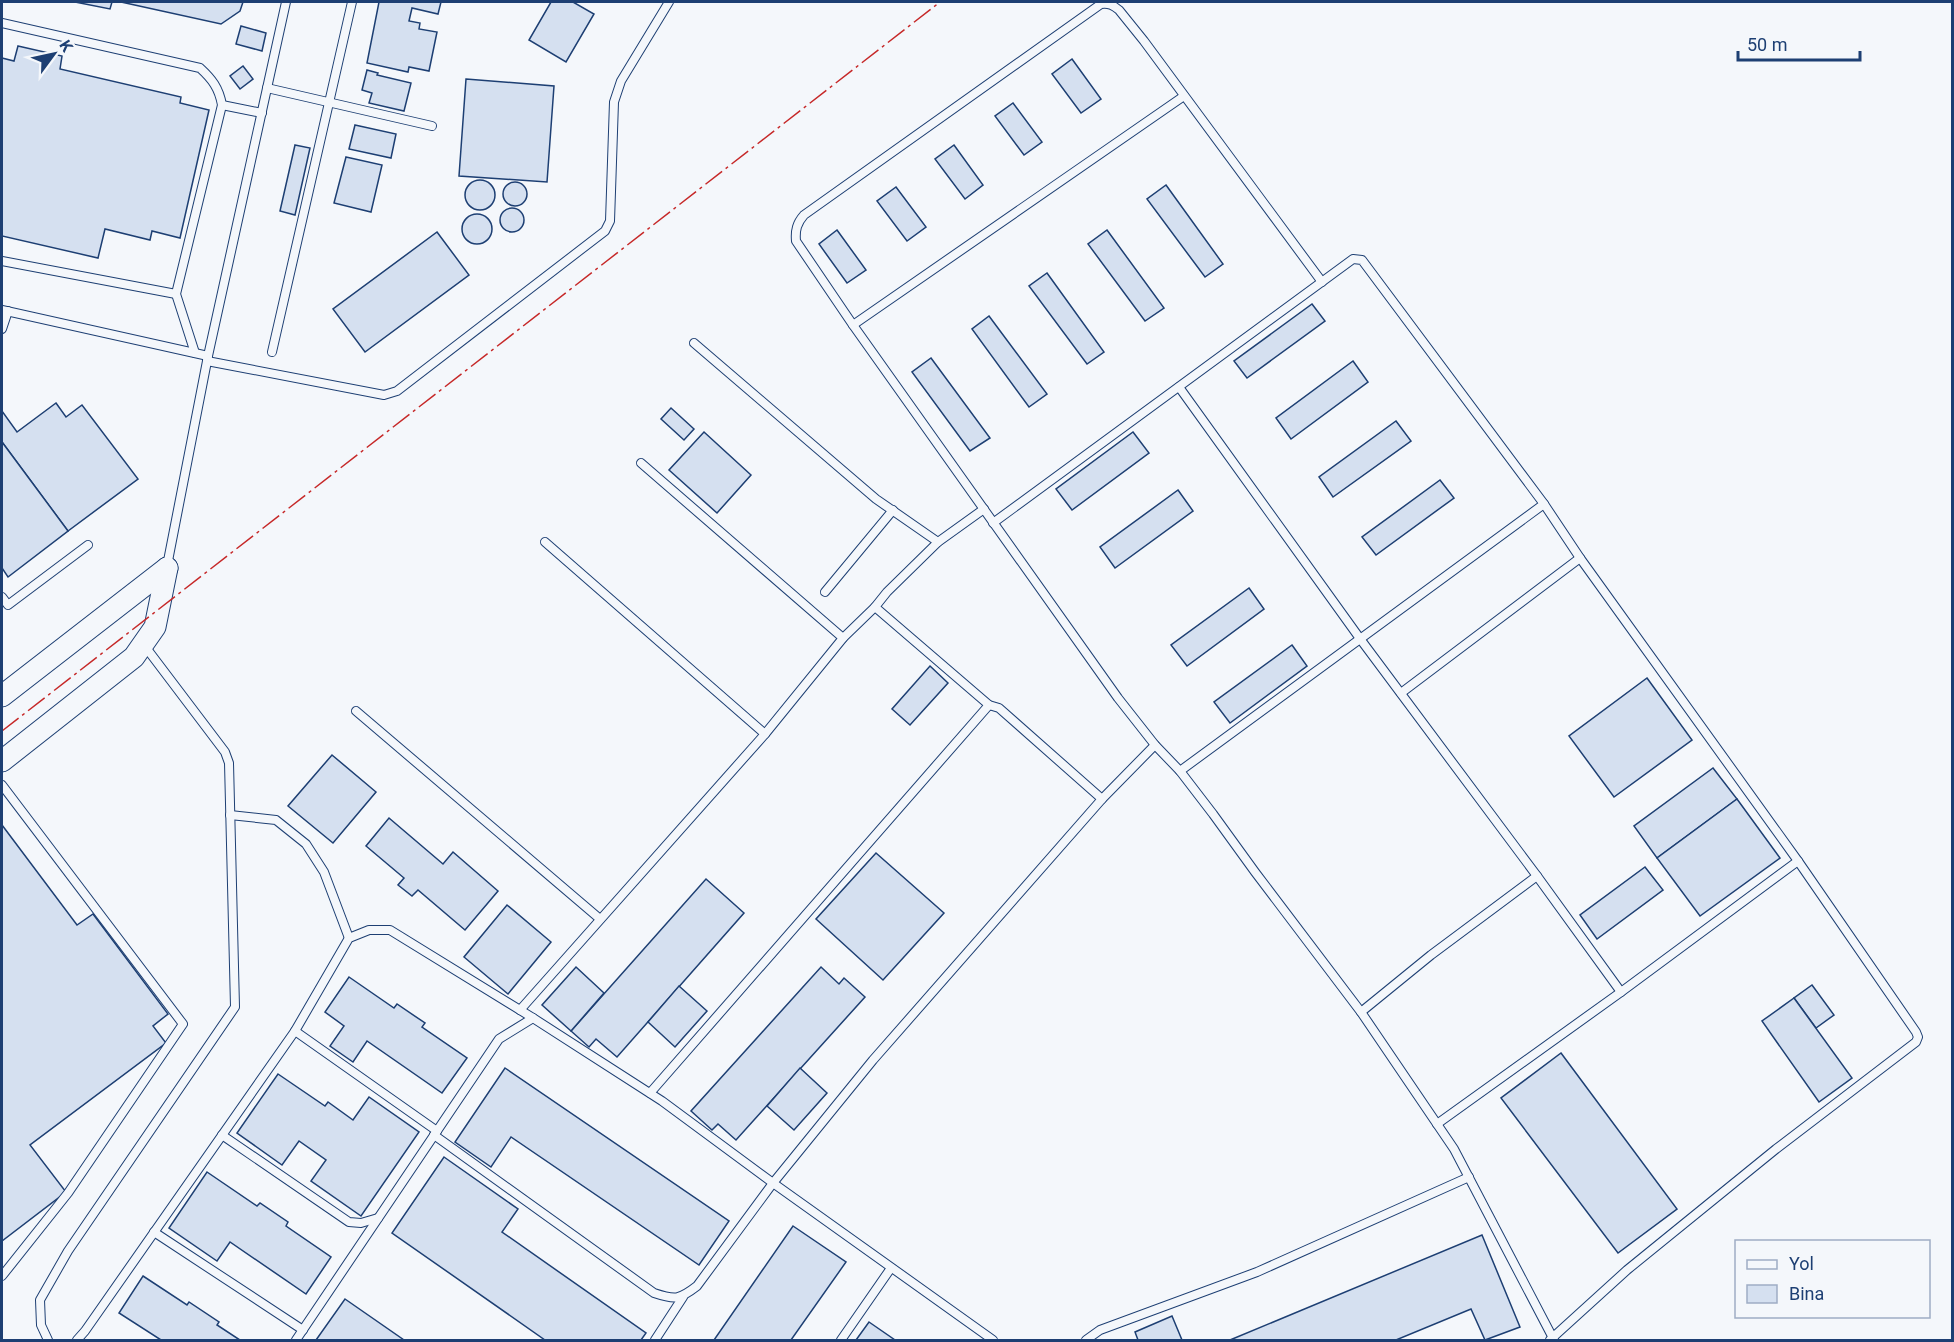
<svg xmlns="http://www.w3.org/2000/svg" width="1954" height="1342" font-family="Roboto,sans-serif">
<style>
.building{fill:#d5e0f0;stroke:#1d3f73;stroke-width:1.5}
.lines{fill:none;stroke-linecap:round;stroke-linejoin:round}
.lane-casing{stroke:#1d3f73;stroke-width:10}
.secondary-casing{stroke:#1d3f73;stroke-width:23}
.lane{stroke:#f4f7fb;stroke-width:8}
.secondary{stroke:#f4f7fb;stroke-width:21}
.power{stroke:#c62828;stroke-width:1.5;stroke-dasharray:21 4.5 3 4.5;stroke-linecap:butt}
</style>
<rect width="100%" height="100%" fill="#f4f7fb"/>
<g class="building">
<polygon points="75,2 112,2 110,9"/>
<polygon points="121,2 243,2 240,11 221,24"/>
<polygon points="379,2 441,2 438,14 412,8 409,21 420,23 419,29 437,32 429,71 409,67 408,72 367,63"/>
<polygon points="551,2 573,2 594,14 566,62 529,40"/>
<polygon points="241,26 266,33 262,51 236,44"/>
<polygon points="18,46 62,56 60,69 181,97 180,103 209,110 180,238 152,231 150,240 105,229 98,258 2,236 2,58 14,61"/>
<polygon points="1072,59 1101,99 1081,113 1052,74"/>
<polygon points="243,66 253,79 240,89 230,76"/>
<polygon points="367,70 378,73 377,75 411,83 404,111 369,103 372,93 362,90"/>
<polygon points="466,79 554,86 547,182 459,176"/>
<polygon points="1013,103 1042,142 1024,155 995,116"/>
<polygon points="355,125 396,134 391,158 349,149"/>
<polygon points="295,145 310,148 295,215 280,211"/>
<polygon points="954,145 983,185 965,199 935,159"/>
<polygon points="346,157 382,165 371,212 334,203"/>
<circle cx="480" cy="195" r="15"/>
<circle cx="515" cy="194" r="12"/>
<polygon points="1166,185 1223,264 1205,277 1147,199"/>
<polygon points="896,187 926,227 907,241 877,201"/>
<circle cx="512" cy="220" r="12"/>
<circle cx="477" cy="229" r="15"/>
<polygon points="837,230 866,270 847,283 819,244"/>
<polygon points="1107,230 1164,308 1145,321 1088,244"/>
<polygon points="437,232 469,275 365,352 333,309"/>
<polygon points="1047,273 1104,352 1087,364 1029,286"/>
<polygon points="1312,304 1325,321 1247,378 1234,361"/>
<polygon points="989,316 1047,394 1029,407 972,329"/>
<polygon points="931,358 990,438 970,451 912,372"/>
<polygon points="1353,361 1368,382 1291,439 1276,418"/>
<polygon points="56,403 66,417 82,405 138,479 68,531 2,442 2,411 17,432"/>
<polygon points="671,408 694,429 684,440 661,419"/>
<polygon points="1396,421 1411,441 1333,497 1319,477"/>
<polygon points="704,432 751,475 717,513 669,470"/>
<polygon points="1133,432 1149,453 1072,510 1056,489"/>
<polygon points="2,442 68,531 8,577 2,568"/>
<polygon points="1440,480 1454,498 1376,555 1362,537"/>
<polygon points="1178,490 1193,511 1115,568 1100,547"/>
<polygon points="1249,588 1264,609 1187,666 1171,645"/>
<polygon points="1292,645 1307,666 1230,723 1214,702"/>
<polygon points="930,666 948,683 910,725 892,709"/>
<polygon points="1647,678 1692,740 1614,797 1569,736"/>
<polygon points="332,755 376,792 333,843 288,806"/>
<polygon points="1713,768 1737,799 1657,858 1634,826"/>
<polygon points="1737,799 1780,858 1700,916 1657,858"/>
<polygon points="389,818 443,864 453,852 498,891 465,930 418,890 412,896 398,885 404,878 366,846"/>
<polygon points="2,825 77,925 93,914 168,1014 153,1026 166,1043 30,1145 66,1192 2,1241"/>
<polygon points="876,853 944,913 883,980 816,919"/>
<polygon points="1645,867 1663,890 1597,939 1580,915"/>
<polygon points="706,879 744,913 617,1057 596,1039 589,1047 571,1031"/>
<polygon points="507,905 551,942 508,994 464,957"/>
<polygon points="576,967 604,993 571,1031 542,1005"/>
<polygon points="821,967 839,984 844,978 865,997 736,1140 718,1124 712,1130 691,1111"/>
<polygon points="349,977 394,1008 397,1004 425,1023 422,1027 467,1058 442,1093 367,1041 353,1062 330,1046 344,1026 325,1012"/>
<polygon points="1812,985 1834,1015 1816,1028 1794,998"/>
<polygon points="679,986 707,1011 675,1047 648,1022"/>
<polygon points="1794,998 1852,1078 1819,1102 1762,1021"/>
<polygon points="1561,1053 1677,1209 1618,1253 1501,1098"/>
<polygon points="505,1068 729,1221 699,1265 511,1137 491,1167 455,1142"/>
<polygon points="800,1068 827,1093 794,1130 767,1106"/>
<polygon points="278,1074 325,1106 328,1102 353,1120 369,1097 419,1132 361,1216 311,1181 326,1160 299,1141 282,1165 237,1133"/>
<polygon points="444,1157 518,1209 502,1232 646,1333 641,1340 545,1340 392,1233"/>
<polygon points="207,1172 257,1206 260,1203 288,1222 286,1226 331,1257 306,1294 230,1242 217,1261 169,1228"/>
<polygon points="793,1226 846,1262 791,1340 714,1340"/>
<polygon points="1482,1235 1520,1327 1485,1340 1471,1309 1396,1340 1230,1340"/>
<polygon points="143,1276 187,1305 189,1302 219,1322 217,1325 240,1340 161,1340 119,1313"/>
<polygon points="345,1299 404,1340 316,1340"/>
<polygon points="1172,1316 1182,1340 1138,1340 1135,1332"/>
<polygon points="869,1322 895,1340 856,1340"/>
</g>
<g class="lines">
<g class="lane-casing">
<g id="lane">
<path d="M 2,23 L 200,68 C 212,79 219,88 222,105 L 176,294 L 195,353"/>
<polyline points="267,88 432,126"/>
<polyline points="222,105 262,113"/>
<polyline points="2,261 176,294"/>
<path d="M 1322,282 L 1144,41 L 1119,10 C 1113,5 1109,3 1101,4 L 804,215 C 797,223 795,230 796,241 L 853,325 L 1118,698 L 1155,745 L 1180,771 L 1213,814 L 1255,872 L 1361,1012 L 1454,1149 L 1554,1340"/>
<polyline points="2,310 208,356"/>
<polyline points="853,325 1184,96"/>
<polyline points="2,329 8,311"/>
<polyline points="694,343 876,499 938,542"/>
<polyline points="272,352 352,2"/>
<polyline points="207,361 384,395 397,391 605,231 610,221 614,102 621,81 669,2"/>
<polyline points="1179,387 1361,640 1537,876 1621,992"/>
<polyline points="641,463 843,638"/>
<polyline points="1544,504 1580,558 1798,861 1916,1032 1918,1037 1916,1042 1776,1149 1627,1270 1550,1340"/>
<polyline points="993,523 1353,259 1362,260 1544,504 1180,771"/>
<polyline points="545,542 765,734"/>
<polyline points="167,566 208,356 286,2"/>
<polyline points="825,592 893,510"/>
<polyline points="2,597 8,605 88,545"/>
<polyline points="875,607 887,592 938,542 984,509"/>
<polyline points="1401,693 1580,558"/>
<polyline points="356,711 600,919"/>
<polyline points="2,785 183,1024 68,1193 2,1276"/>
<polyline points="230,815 276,820 306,844 324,872 349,938"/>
<polyline points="520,1010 765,734 843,638 875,607 989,705 999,708 1102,799"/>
<polyline points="1361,1012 1431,955 1537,876"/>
<polyline points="295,1031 437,1131"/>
<polyline points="650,1093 989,705"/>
<polyline points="1437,1124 1621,992 1798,861"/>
<polyline points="222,1135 349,1222 361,1223 378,1218"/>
<path d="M 434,1135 L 654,1293 C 675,1300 679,1300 697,1286 L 773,1183 L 873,1060 L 1102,799 L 1155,745"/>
<polyline points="154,1232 303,1330"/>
<polyline points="48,1340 41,1325 40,1300 68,1251 235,1007 229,763 225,752 144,645"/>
<polyline points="77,1340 85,1331 295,1031 349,938 369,930 390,930 533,1018 662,1101 773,1183 993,1340"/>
<polyline points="296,1340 499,1039 533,1018"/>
<polyline points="655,1340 683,1297"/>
<polyline points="841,1340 891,1268"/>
<polyline points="1086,1340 1100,1330 1257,1272 1469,1177"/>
</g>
</g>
<g class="secondary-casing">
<g id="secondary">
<polyline points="2,696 167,568"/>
<polyline points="2,761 134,657 155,627 167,568"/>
</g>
</g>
<use href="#lane" class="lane"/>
<use href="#secondary" class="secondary"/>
<polyline class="power" points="2,731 940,2"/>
</g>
<rect width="1954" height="1342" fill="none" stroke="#1d3f73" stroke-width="6"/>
<rect x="1735" y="1240" width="195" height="78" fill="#f4f7fb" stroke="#9eadc5" stroke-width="1.5"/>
<rect x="1747" y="1260" width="30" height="9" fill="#f4f7fb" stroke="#9eadc5" stroke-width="1.5"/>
<text x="1789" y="1270" font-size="18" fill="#1d3f73">Yol</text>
<rect x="1747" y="1285" width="30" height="18" fill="#d5e0f0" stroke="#9eadc5" stroke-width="1.5"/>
<text x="1789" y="1300" font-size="18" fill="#1d3f73">Bina</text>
<g transform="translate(54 54) rotate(57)" stroke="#f4f7fb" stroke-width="4.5" paint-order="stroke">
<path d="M0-4.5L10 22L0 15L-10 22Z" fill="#1d3f73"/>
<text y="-9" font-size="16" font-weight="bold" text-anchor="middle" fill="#1d3f73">K</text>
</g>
<path d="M1738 51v9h122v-9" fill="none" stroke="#1d3f73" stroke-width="3"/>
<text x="1747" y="51" font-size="18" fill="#1d3f73" stroke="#f4f7fb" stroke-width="4.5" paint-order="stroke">50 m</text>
</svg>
